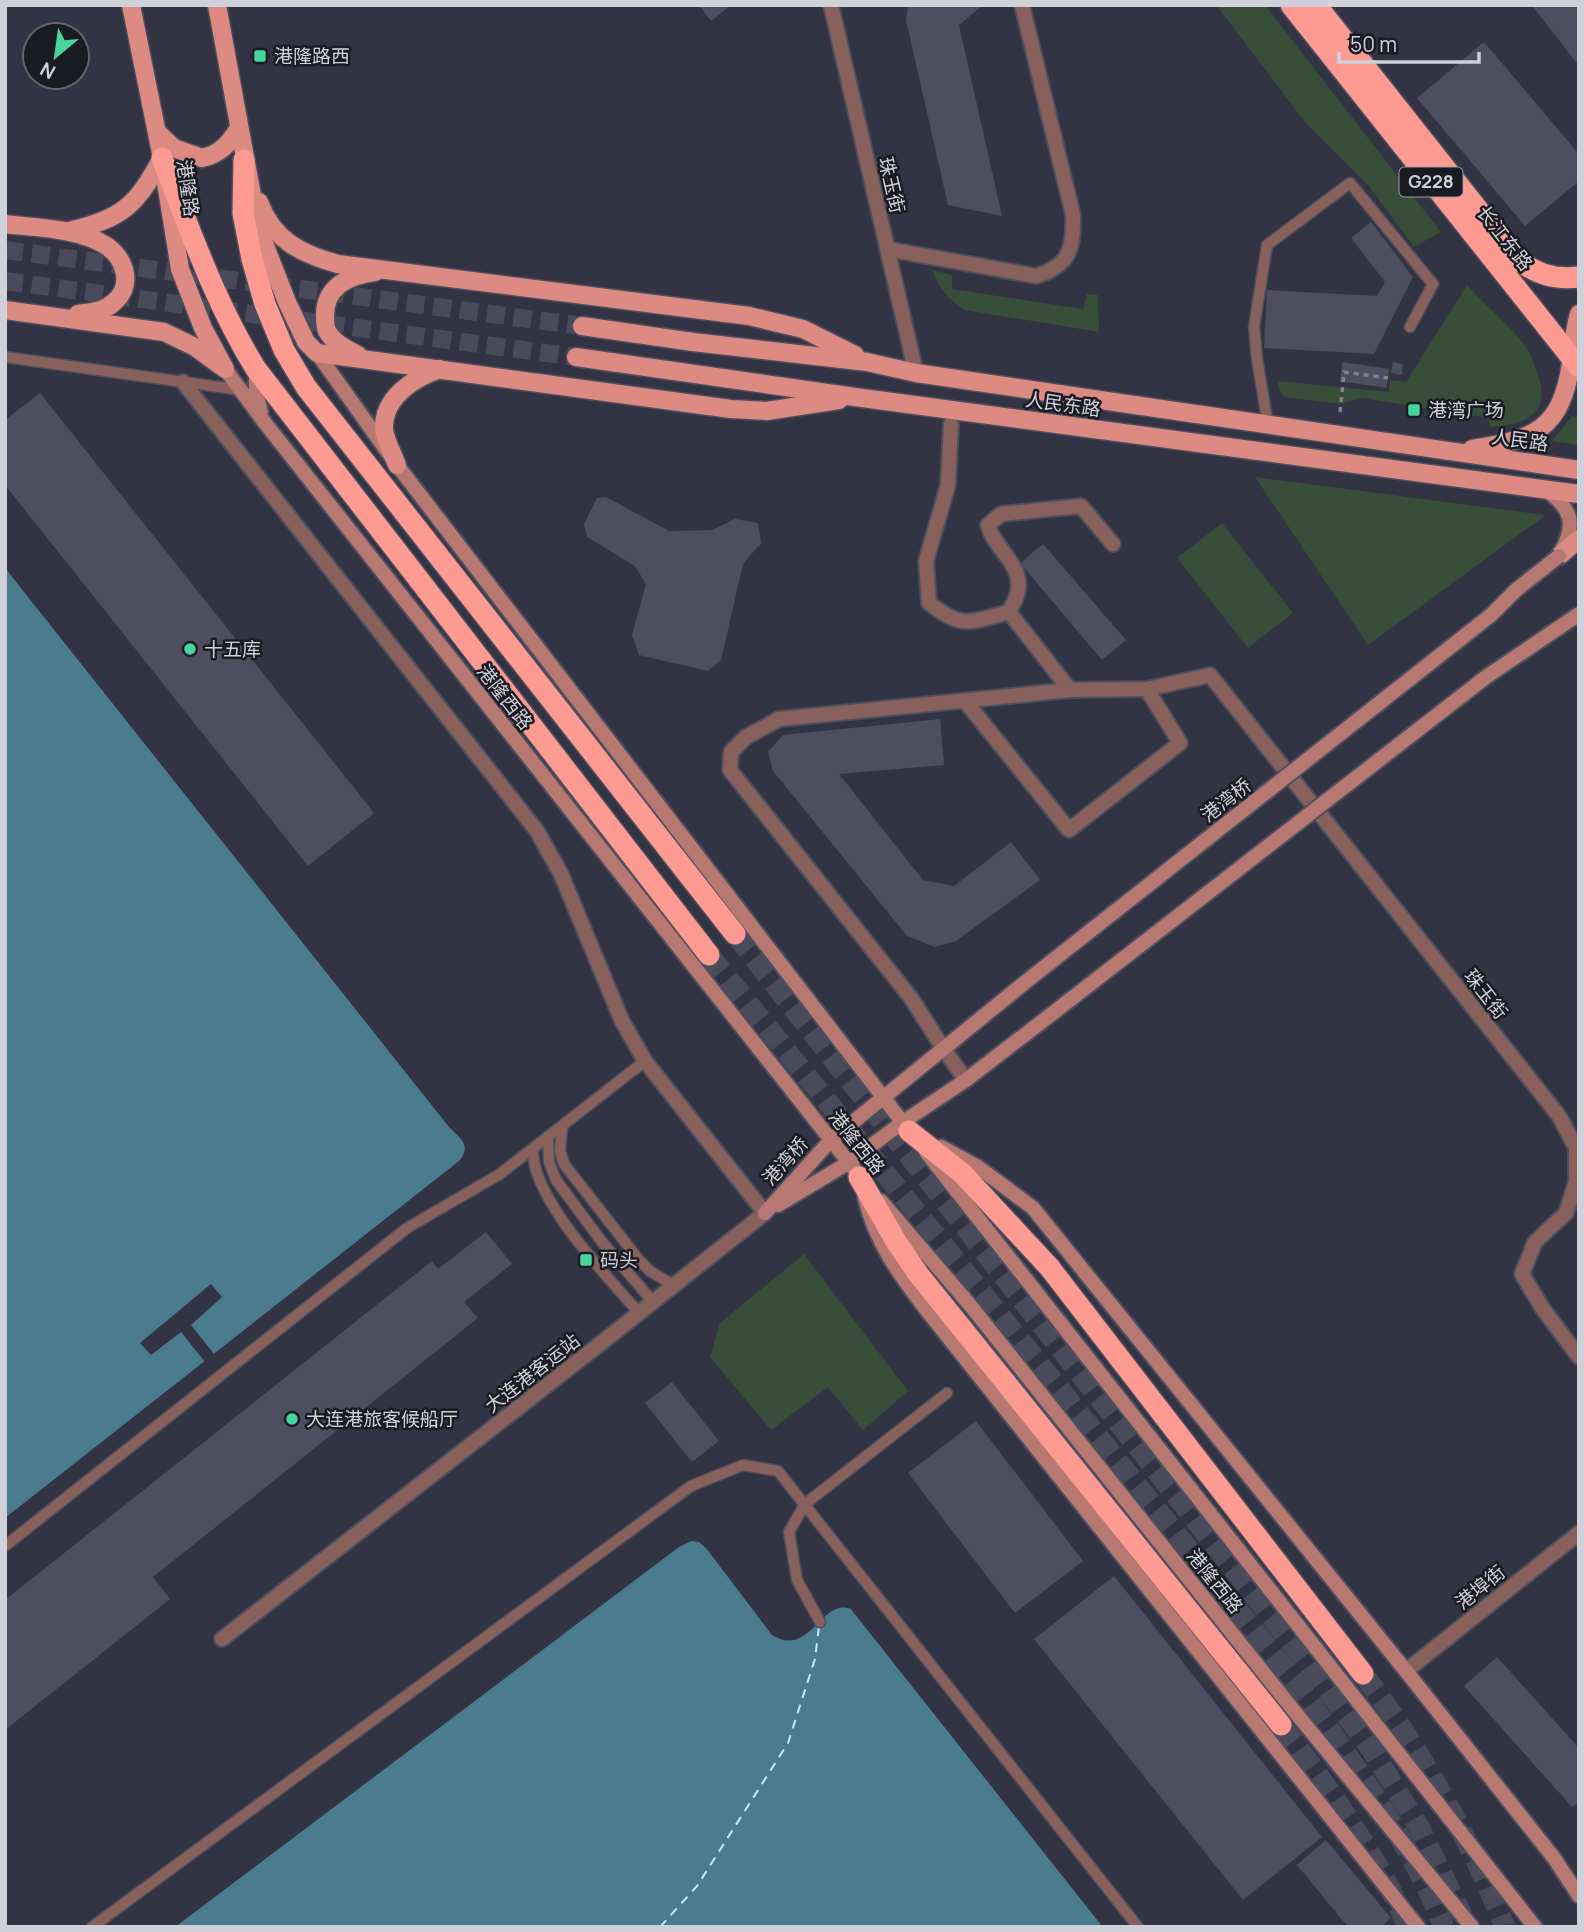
<svg xmlns="http://www.w3.org/2000/svg" width="1584" height="1932" font-family="Manrope,'Noto Sans SC',sans-serif">
<style>
.green{fill:#374e38}
.water{fill:#4a7b8e}
.pier{fill:#323343}
.lines{fill:none;stroke-linecap:round;stroke-linejoin:round}
.ferry{stroke:#bdecfe;stroke-width:2;stroke-dasharray:9 7;stroke-linecap:butt}
.building{fill:#4e4e60}
.primary-tunnel{stroke:#4a4b5a;stroke-width:18;stroke-dasharray:18 9;stroke-linecap:butt}
.highway-tunnel{stroke:#4a4b5a;stroke-width:21;stroke-dasharray:21 10;stroke-linecap:butt}
.lane-casing{stroke:#4e4f5e;stroke-width:13}
.street-casing{stroke:#4e4f5e;stroke-width:18}
.secondary-casing{stroke:#4e4f5e;stroke-width:18}
.primary-casing{stroke:#4e4f5e;stroke-width:21}
.highway-casing{stroke:#4e4f5e;stroke-width:24}
.path{stroke:#81818f;stroke-width:3.5;stroke-dasharray:5 5;stroke-linecap:butt}
.lane{stroke:#89615c;stroke-width:10}
.street{stroke:#89615c;stroke-width:14}
.secondary{stroke:#b87872;stroke-width:14}
.primary{stroke:#dc8a82;stroke-width:18}
.highway{stroke:#fd9a91;stroke-width:21}
.secondary-bridge-casing{stroke:#4e4f5e;stroke-width:18;stroke-linecap:butt}
.secondary-bridge{stroke:#b87872;stroke-width:14}
.poi-dot{fill:#48d49d;stroke:#1b1b23;stroke-width:2.5}
.labels{text-anchor:middle;stroke-width:5;stroke-linejoin:round;paint-order:stroke}
.shield{fill:#1b1b23;stroke:#9a9aa4;stroke-width:2}
.shield-label{font-size:18px;font-weight:bold;fill:#d0d0db}
.poi-label{font-size:19px;fill:#d0d0db;stroke:#1b1b23;text-anchor:start}
.street-label{font-size:19px;fill:#d0d0db;stroke:#1b1b23}
</style>
<rect width="100%" height="100%" fill="#323343"/>
<g class="green">
<polygon points="1216,5 1265,5 1441,232 1414,247 1368,185 1305,122"/>
<path d="M 932,270 L 952,275 L 952,289 L 1083,309 L 1087,294 L 1098,295 L 1099,332 L 965,310 C 948,300 939,288 932,270 Z"/>
<path d="M 1467,285 C 1486,306 1510,325 1527,348 C 1532,355 1534,365 1537,373 C 1553,413 1526,425 1490,427 L 1488,418 L 1362,398 L 1341,404 L 1284,397 L 1279,390 L 1278,381 L 1389,392 L 1390,380 L 1406,382 Z"/>
<polygon points="1572,416 1579,418 1579,445 1552,441"/>
<polygon points="1255,477 1546,515 1368,645"/>
<polygon points="1222,523 1293,613 1248,648 1177,558"/>
<polygon points="804,1254 908,1391 863,1430 828,1387 771,1430 710,1357 720,1323"/>
</g>
<g class="water">
<path d="M 5,568 L 449,1127 C 461,1139 472,1145 459,1161 L 5,1518 Z"/>
<path d="M 691,1541 L 699,1542 L 706,1548 L 772,1635 C 810,1659 821,1597 851,1609 L 1103,1927 L 175,1927 L 679,1547 Z"/>
</g>
<g class="pier">
<polygon points="211,1284 222,1297 191,1325 214,1354 205,1362 181,1332 151,1355 140,1343"/>
<polygon points="854,1607 859,1612 1107,1927 1103,1927 851,1609"/>
</g>
<g class="lines">
<polyline class="ferry" points="660,1927 697,1886 788,1743 815,1659 819,1626"/>
</g>
<g class="building">
<polygon points="699,5 731,5 711,21"/>
<polygon points="908,5 983,5 959,25 1002,216 948,205 906,20"/>
<polygon points="1537,5 1579,5 1579,66 1534,8"/>
<polygon points="1484,42 1579,154 1579,181 1525,226 1417,98"/>
<polygon points="1371,222 1413,277 1374,354 1264,348 1267,290 1377,296 1385,282 1351,238"/>
<polygon points="1342,362 1389,369 1386,388 1340,381"/>
<polygon points="1393,362 1403,364 1402,375 1391,373"/>
<polygon points="40,393 374,813 308,866 5,485 5,420"/>
<polygon points="606,497 669,531 712,530 735,519 758,523 761,543 743,564 721,660 708,671 639,655 632,635 646,584 635,566 587,537 584,524 597,498"/>
<polygon points="1043,544 1126,640 1102,660 1020,563"/>
<polygon points="940,719 944,765 839,774 923,880 954,886 1011,842 1040,880 956,941 935,947 907,936 773,771 768,752 783,735"/>
<polygon points="486,1232 512,1264 464,1302 478,1318 153,1577 170,1599 5,1730 5,1600 432,1261 438,1269"/>
<polygon points="672,1382 719,1441 692,1462 645,1403"/>
<polygon points="976,1421 1083,1561 1015,1613 908,1473"/>
<polygon points="1114,1576 1322,1837 1243,1900 1034,1639"/>
<polygon points="1497,1657 1579,1748 1579,1801 1572,1807 1464,1686"/>
<polygon points="1326,1840 1391,1918 1381,1927 1348,1927 1297,1865"/>
</g>
<g class="lines">
<g class="primary-tunnel">
<polyline points="5,250 582,326"/>
<polyline points="5,281 576,357"/>
</g>
<g class="highway-tunnel">
<polyline points="735,934 1305,1660 1372,1750 1419,1827 1462,1915"/>
<path d="M 709,955 L 1295,1681 C 1350,1759 1408,1836 1444,1927"/>
<path d="M 1363,1674 C 1422,1750 1469,1838 1505,1927"/>
<path d="M 1281,1725 C 1329,1789 1377,1854 1408,1927"/>
</g>
<g class="lane-casing">
<g id="lane">
<polyline points="5,357 241,390"/>
<polyline points="1268,425 1257,359 1254,327 1267,245 1350,183 1433,284 1410,327"/>
<polyline points="562,1127 560,1151 564,1164 639,1260 650,1271 673,1285"/>
<polyline points="548,1137 549,1162 556,1180 602,1242 653,1302"/>
<path d="M 533,1149 C 531,1198 607,1276 639,1313"/>
<polyline points="5,1546 407,1228 500,1174 645,1061"/>
<polyline points="820,1622 797,1580 789,1532 805,1504 947,1393"/>
<polyline points="92,1927 691,1486 743,1465 778,1471 1138,1927"/>
</g>
</g>
<g class="street-casing">
<g id="street">
<polyline points="831,5 916,373"/>
<path d="M 887,249 L 1036,276 C 1070,266 1074,248 1073,215 L 1022,5"/>
<polyline points="183,382 537,831 561,874 622,1021 645,1061 765,1213 605,1340 222,1639"/>
<path d="M 951,424 L 948,485 L 926,561 L 929,603 C 963,630 970,622 1009,612 L 1070,690"/>
<path d="M 1009,612 C 1012,606 1017,598 1018,591 C 1023,564 994,549 988,525 L 1001,514 L 1081,506 L 1113,544"/>
<polyline points="965,701 1069,830 1180,743 1147,689"/>
<polyline points="966,1080 943,1048 911,998 730,770 731,752 746,737 779,719 1070,690 1147,689 1210,675 1559,1116 1576,1148 1576,1182 1566,1213 1535,1242 1522,1274 1543,1309 1579,1357"/>
<polyline points="1406,1671 1579,1533"/>
</g>
</g>
<g class="secondary-casing">
<g id="secondary">
<polyline points="317,353 397,465 913,1136"/>
<polyline points="225,369 265,423 865,1183"/>
<polyline points="256,369 256,393 261,412"/>
<path d="M 1546,490 C 1571,508 1577,523 1561,552"/>
<polyline points="941,1147 978,1167 1033,1208 1406,1671 1554,1858 1579,1896"/>
<polyline points="926,1152 1535,1927"/>
<path d="M 865,1198 C 875,1241 899,1274 925,1308 L 1418,1927"/>
<polyline points="881,1201 970,1305 1295,1712 1472,1927"/>
<polyline points="778,1205 848,1163 903,1122 966,1080 1053,1013"/>
<polyline points="765,1213 831,1140 1028,980"/>
</g>
</g>
<g class="primary-casing">
<g id="primary">
<polyline points="131,5 162,158 180,269 203,328 225,369"/>
<polyline points="217,5 258,228 287,302 306,342 317,353 731,409 767,411 839,400"/>
<path d="M 158,133 L 174,148 L 202,158 C 220,154 229,144 239,128"/>
<path d="M 259,202 C 273,240 301,254 338,264 L 749,316 L 803,329 L 855,355"/>
<path d="M 5,224 C 38,228 76,228 105,245 C 126,258 134,287 113,303 C 103,312 90,312 78,314"/>
<path d="M 69,231 C 123,218 136,206 162,158"/>
<polyline points="5,310 164,332 195,347 221,366"/>
<polyline points="582,326 693,342 867,362 916,373 1579,470"/>
<path d="M 358,355 C 346,349 334,343 327,331 C 325,327 325,319 325,315 C 325,286 350,275 375,272"/>
<polyline points="576,357 855,397 1579,494"/>
<path d="M 1472,449 C 1535,439 1561,430 1571,363 C 1573,346 1574,331 1579,314"/>
<path d="M 397,465 C 393,454 385,440 384,429 C 383,397 414,378 440,369"/>
<polyline points="1559,556 1579,539"/>
</g>
</g>
<g class="highway-casing">
<g id="highway">
<polyline points="1291,5 1579,367"/>
<path d="M 1316,5 L 1517,259 C 1536,274 1554,280 1579,277"/>
<path d="M 162,158 C 190,230 215,303 256,369 L 709,955"/>
<polyline points="244,160 243,213 252,259 265,304 284,350 306,387 735,934"/>
<polyline points="909,1131 963,1174 1050,1268 1363,1674"/>
<polyline points="859,1177 897,1243 919,1275 1281,1725"/>
</g>
</g>
<polyline class="path" points="1340,412 1344,372 1388,378"/>
<use href="#lane" class="lane"/>
<use href="#street" class="street"/>
<use href="#secondary" class="secondary"/>
<use href="#primary" class="primary"/>
<use href="#highway" class="highway"/>
<g class="secondary-bridge-casing">
<g id="secondary-bridge">
<polyline points="1028,980 1491,615 1516,590 1559,556"/>
<polyline points="1053,1013 1486,677 1579,614"/>
</g>
</g>
<use href="#secondary-bridge" class="secondary-bridge"/>
</g>
<g class="poi-dot">
<rect x="253" y="49" width="14" height="14" rx="3.5"/>
<rect x="1407" y="403" width="14" height="14" rx="3.5"/>
<circle cx="190" cy="649" r="7"/>
<rect x="579" y="1253" width="14" height="14" rx="3.5"/>
<circle cx="292" cy="1419" r="7"/>
</g>
<g class="labels">
<rect class="shield" x="1399.5" y="167.5" width="63" height="29" rx="5"/>
<g class="shield-label">
<text x="1431" y="188">G228</text>
</g>
<g class="poi-label">
<text x="274" y="63">港隆路西</text>
<text x="1428" y="417">港湾广场</text>
<text x="204" y="656">十五库</text>
<text x="600" y="1267">码头</text>
<text x="306" y="1426">大连港旅客候船厅</text>
</g>
<g class="street-label">
<text transform="translate(892 185) rotate(77)" y="7">珠玉街</text>
<text transform="translate(188 188) rotate(82)" y="7">港隆路</text>
<text transform="translate(1505 238) rotate(52)" y="7">长江东路</text>
<text transform="translate(1063 404) rotate(8)" y="7">人民东路</text>
<text transform="translate(1520 440) rotate(8)" y="7">人民路</text>
<text transform="translate(505 697) rotate(52)" y="7">港隆西路</text>
<text transform="translate(1226 800) rotate(-38)" y="7">港湾桥</text>
<text transform="translate(1486 994) rotate(52)" y="7">珠玉街</text>
<text transform="translate(857 1142) rotate(51)" y="7">港隆西路</text>
<text transform="translate(785 1161) rotate(-48)" y="7">港湾桥</text>
<text transform="translate(532 1373) rotate(-38)" y="7">大连港客运站</text>
<text transform="translate(1215 1581) rotate(51)" y="7">港隆西路</text>
<text transform="translate(1480 1587) rotate(-39)" y="7">港埠街</text>
</g>
</g>
<rect width="1584" height="1932" fill="none" stroke="#d0d0db" stroke-width="14"/>
<g transform="translate(56 56) rotate(209)"><circle r="33" fill="#1b1b23" stroke="#63636d" stroke-width="2"/>
<path d="M0-5L12 26L0 18L-12 26Z" fill="#48d49d"/>
<text y="-10" font-size="19" font-weight="bold" text-anchor="middle" fill="#d0d0db">N</text>
</g>
<path d="M1339 52v10h140v-10" fill="none" stroke="#d0d0db" stroke-width="3.5"/>
<text x="1350" y="52" font-size="21" fill="#d0d0db" stroke="#1b1b23" stroke-width="5" paint-order="stroke">50 m</text>
</svg>
